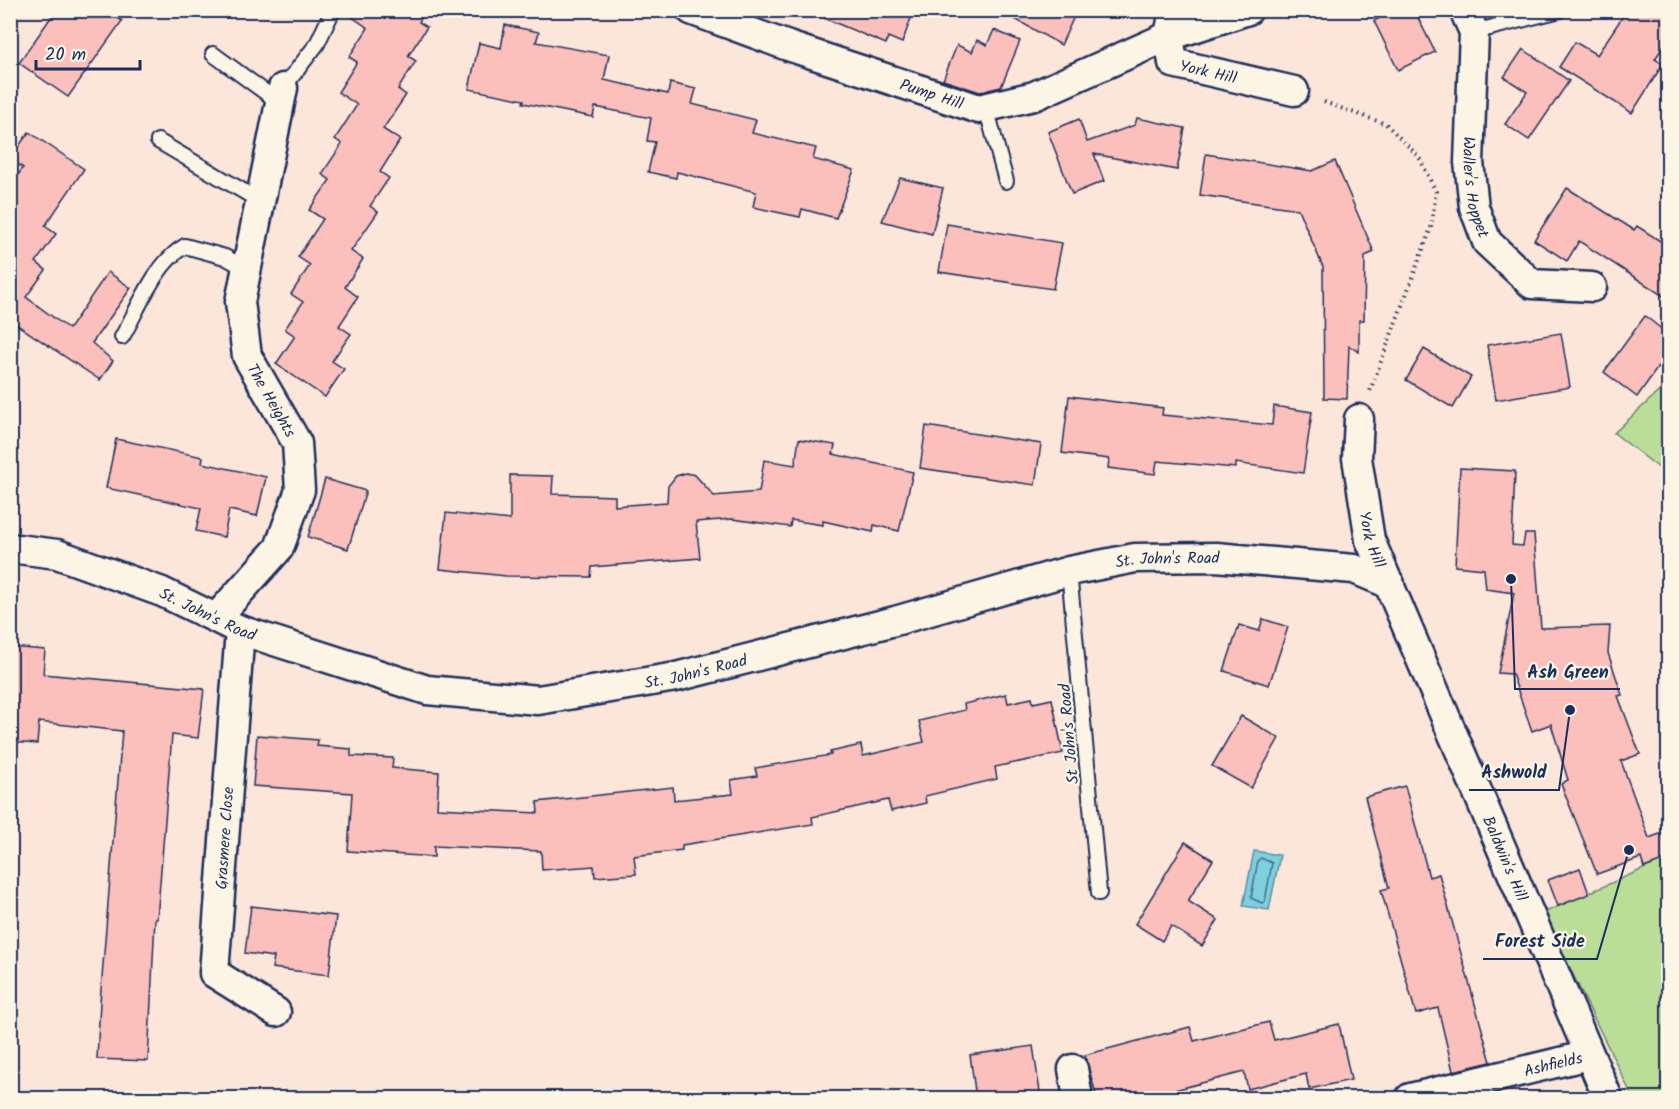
<svg xmlns="http://www.w3.org/2000/svg" width="1679" height="1109" font-family="Kalam,sans-serif">
<style>
.green{fill:#bade98;stroke:#6a867b;stroke-width:1.5}
.water{fill:#7fcfdc;stroke:#578faa;stroke-width:1.5}
.lines{fill:none;stroke-linecap:round;stroke-linejoin:round}
.shore{stroke:#436f90;stroke-width:1.5}
.building{fill:#fbbfbc;stroke:#1b2f5e;stroke-width:1.5}
.lane-casing{stroke:#1b2f5e;stroke-width:18}
.street-casing{stroke:#1b2f5e;stroke-width:33}
.path{stroke:#1b2f5e;stroke-width:4;stroke-dasharray:1.5 4.5;stroke-linecap:butt}
.lane{stroke:#fcf5e5;stroke-width:14}
.street{stroke:#fcf5e5;stroke-width:28}
.labels{text-anchor:middle;stroke-width:4.5;stroke-linejoin:round;paint-order:stroke}
.street-label{font-size:16px;fill:#1b2f5e;stroke:#fcf5e5}
.leader{fill:none;stroke:#1b2f5e;stroke-width:2}
.callout-dot{fill:#1b2f5e;stroke:#fcf5e5;stroke-width:2}
.callout-label{font-size:18px;text-anchor:middle;font-weight:bold;fill:#1b2f5e;stroke:#fcf5e5;stroke-width:4.5;stroke-linejoin:round;paint-order:stroke}
</style>
<rect width="100%" height="100%" fill="#fce5d9"/>
<filter id="ink" filterUnits="userSpaceOnUse"><feTurbulence type="fractalNoise" baseFrequency=".0167" numOctaves="2"/><feDisplacementMap in="SourceGraphic" scale="12" xChannelSelector="R" yChannelSelector="G"/><feConvolveMatrix kernelMatrix="1 2 1 2 8 2 1 2 1" color-interpolation-filters="sRGB"/></filter>
<g filter="url(#ink)">
<g class="green">
<polygon points="1668,383 1668,475 1614,433"/>
<polygon points="1668,858 1668,1098 1633,1098 1543,913"/>
</g>
<polygon class="water" points="1254,851 1280,855 1269,910 1243,906"/>
<g class="lines">
<polygon class="shore" points="1261,858 1272,863 1265,901 1262,903 1251,898 1258,860"/>
</g>
<g class="building">
<polygon points="56,10 107,10 122,21 68,97 19,63"/>
<polygon points="426,10 419,22 427,27 408,56 416,61 398,89 406,95 383,129 400,140 380,172 389,178 370,206 378,212 351,251 363,259 345,287 358,297 339,326 351,334 332,361 344,369 325,397 276,364 295,336 285,329 303,302 291,294 310,265 298,257 323,219 309,210 330,180 322,174 342,144 335,139 357,105 338,92 357,62 349,57 368,28 342,10"/>
<polygon points="805,10 914,10 902,43 888,37 886,44"/>
<polygon points="999,10 1077,10 1061,45"/>
<polygon points="1394,10 1414,10 1435,52 1398,70 1374,21"/>
<polygon points="1627,10 1668,10 1668,39 1655,59 1663,64 1632,113 1559,67 1575,42 1597,55"/>
<polygon points="505,25 539,32 536,42 609,55 604,80 668,94 670,83 696,89 692,104 756,120 752,133 816,148 813,159 854,170 836,218 802,209 800,217 753,207 756,192 677,172 676,178 648,172 655,142 647,141 651,118 595,107 593,117 523,103 524,100 469,89 479,43 501,48"/>
<polygon points="994,30 1020,41 1001,87 980,92 943,80 957,45 972,52 977,40 987,45"/>
<polygon points="1523,49 1569,81 1529,140 1505,124 1527,92 1504,77"/>
<polygon points="1137,118 1185,128 1177,170 1094,154 1104,181 1072,194 1048,132 1079,119 1087,142 1135,125"/>
<polygon points="29,132 84,169 45,226 56,234 36,262 46,270 26,297 69,329 108,272 131,288 92,343 113,361 100,380 10,320 10,186 23,168 10,158"/>
<polygon points="1206,154 1312,171 1335,161 1374,252 1365,256 1364,320 1359,320 1359,352 1349,346 1347,399 1324,398 1323,267 1298,209 1200,195"/>
<polygon points="900,178 943,188 932,234 882,221"/>
<polygon points="1567,188 1634,230 1637,226 1668,246 1668,299 1579,241 1567,261 1534,240"/>
<polygon points="947,224 1062,243 1053,289 939,272"/>
<polygon points="1645,316 1668,334 1668,353 1637,397 1604,372"/>
<polygon points="1561,333 1570,387 1496,400 1487,345"/>
<polygon points="1424,349 1471,377 1453,408 1406,380"/>
<polygon points="1069,396 1163,408 1162,415 1272,425 1274,406 1312,412 1303,473 1236,463 1236,468 1157,461 1155,474 1108,468 1109,459 1062,453"/>
<polygon points="926,426 1041,444 1035,485 920,468"/>
<polygon points="116,439 203,457 202,463 266,477 257,516 229,510 224,537 196,531 201,508 106,488"/>
<polygon points="799,439 835,445 833,454 913,472 899,531 874,525 873,532 823,521 823,525 791,520 790,527 732,519 696,522 700,558 592,567 591,577 506,576 440,569 446,513 510,520 510,475 553,476 552,494 615,496 615,506 667,502 668,486 676,476 686,473 695,475 714,496 759,492 764,460 795,465"/>
<polygon points="1460,468 1515,471 1512,545 1523,546 1525,534 1534,534 1541,628 1610,626 1608,653 1622,695 1618,696 1640,754 1621,761 1649,838 1668,831 1668,859 1644,868 1641,858 1597,874 1561,784 1568,780 1551,724 1532,731 1512,674 1498,673 1514,593 1486,589 1484,569 1455,566"/>
<polygon points="325,479 366,491 348,549 308,537"/>
<polygon points="1263,619 1288,627 1269,685 1224,671 1239,625 1259,631"/>
<polygon points="10,647 45,650 43,674 204,689 198,738 172,735 157,919 155,919 148,1061 97,1059 100,1002 122,731 39,722 37,744 10,742"/>
<polygon points="1006,694 1008,703 1032,698 1033,703 1052,699 1063,753 995,767 997,779 925,796 926,803 891,811 888,800 812,817 813,824 682,845 682,850 634,856 636,874 595,877 594,866 542,870 541,851 434,846 434,857 348,851 352,793 253,786 257,735 318,740 317,746 351,749 351,756 393,758 392,768 439,772 437,808 538,813 537,802 673,787 674,800 733,794 731,780 757,776 755,768 831,755 830,752 861,745 863,756 924,742 919,721 965,710 964,704"/>
<polygon points="1241,716 1279,738 1251,788 1212,766"/>
<polygon points="1405,786 1429,877 1439,874 1491,1062 1453,1071 1438,1008 1416,1014 1381,890 1389,888 1365,797"/>
<polygon points="1185,842 1213,860 1188,901 1218,920 1202,946 1171,926 1162,941 1135,924"/>
<polygon points="1580,868 1589,894 1558,906 1548,880"/>
<polygon points="251,906 336,916 329,975 272,968 274,957 245,953"/>
<polygon points="1269,1022 1274,1040 1339,1024 1351,1080 1309,1089 1306,1074 1248,1089 1244,1072 1144,1098 1097,1098 1085,1055 1190,1027 1194,1041"/>
<polygon points="1033,1046 1041,1098 976,1098 970,1055"/>
</g>
<g class="lines">
<g class="lane-casing">
<g id="lane">
<polyline points="1474,32 1560,10"/>
<polyline points="213,54 280,103"/>
<polyline points="283,88 317,44 333,10"/>
<polyline points="986,107 1006,181"/>
<polyline points="158,141 260,201"/>
<path d="M 122,337 C 139,308 155,263 185,246 L 225,257 L 247,269"/>
<polyline points="1069,571 1099,893"/>
</g>
</g>
<g class="street-casing">
<g id="street">
<path id="s1" d="M 691,10 L 788,46 L 979,109 L 1034,96 L 1169,36 L 1248,10"/>
<path id="s2" d="M 1174,10 L 1169,36 L 1173,63 L 1294,91"/>
<path id="s3" d="M 1464,10 L 1474,32 L 1469,162 L 1474,207 L 1487,242 L 1532,284 L 1592,287"/>
<path id="s4" d="M 1359,419 L 1357,458 L 1370,540 L 1608,1098"/>
<path id="s5" d="M 10,548 L 57,554 L 162,592 L 240,630 L 427,690 L 538,700 L 676,677 L 895,621 L 1069,571 L 1135,558 L 1216,557 L 1354,569 L 1390,584"/>
<polyline points="217,617 279,548 300,490 297,443 247,356 240,302 283,88"/>
<polyline points="240,630 214,973 276,1012"/>
<polyline points="1073,1069 1078,1098"/>
<path id="s6" d="M 1410,1098 L 1589,1055"/>
</g>
</g>
<polyline class="path" points="1324,102 1386,124 1419,157 1436,192 1431,228 1370,391"/>
<use href="#lane" class="lane"/>
<use href="#street" class="street"/>
</g>
</g>
<g class="labels">
<g class="street-label">
<text dy="6" stroke="none"><textPath href="#s2" startOffset="90">York Hill</textPath></text>
<text dy="6" stroke="none"><textPath href="#s1" startOffset="255">Pump Hill</textPath></text>
<text dy="6" stroke="none"><textPath href="#s3" startOffset="180">Waller's Hoppet</textPath></text>
<text transform="translate(272 400) rotate(60)" y="6">The Heights</text>
<text dy="6" stroke="none"><textPath href="#s4" startOffset="122">York Hill</textPath></text>
<text dy="6" stroke="none"><textPath href="#s5" startOffset="1200">St. John's Road</textPath></text>
<text dy="6" stroke="none"><textPath href="#s5" startOffset="210">St. John's Road</textPath></text>
<text dy="6" stroke="none"><textPath href="#s5" startOffset="714">St. John's Road</textPath></text>
<text transform="translate(1068 734) rotate(-95)" y="6">St John's Road</text>
<text transform="translate(224 838) rotate(-86)" y="6">Grasmere Close</text>
<text dy="6" stroke="none"><textPath href="#s4" startOffset="468">Baldwin's Hill</textPath></text>
<text dy="6" stroke="none"><textPath href="#s6" startOffset="147">Ashfields</textPath></text>
</g>
</g>
<path class="leader" d="M1511 579L1515 689H1620M1570 710L1559 790H1469M1629 850L1597 959H1483"/>
<g class="callout-dot">
<circle cx="1511" cy="579" r="6"/>
<circle cx="1570" cy="710" r="6"/>
<circle cx="1629" cy="850" r="6"/>
</g>
<g class="callout-label">
<text x="1568" y="678">Ash Green</text>
<text x="1514" y="778">Ashwold</text>
<text x="1540" y="947">Forest Side</text>
</g>
<rect width="1679" height="1109" fill="none" stroke="#fcf5e5" stroke-width="36"/>
<rect x="18" y="18" width="1643" height="1073" fill="none" stroke="#1b2f5e" stroke-width="2" filter="url(#ink)"/>
<path d="M36 60v9h104v-9" fill="none" stroke="#1b2f5e" stroke-width="3"/>
<text x="45" y="60" font-size="18" fill="#1b2f5e" stroke="#fcf5e5" stroke-width="4.5" paint-order="stroke">20 m</text>
</svg>
